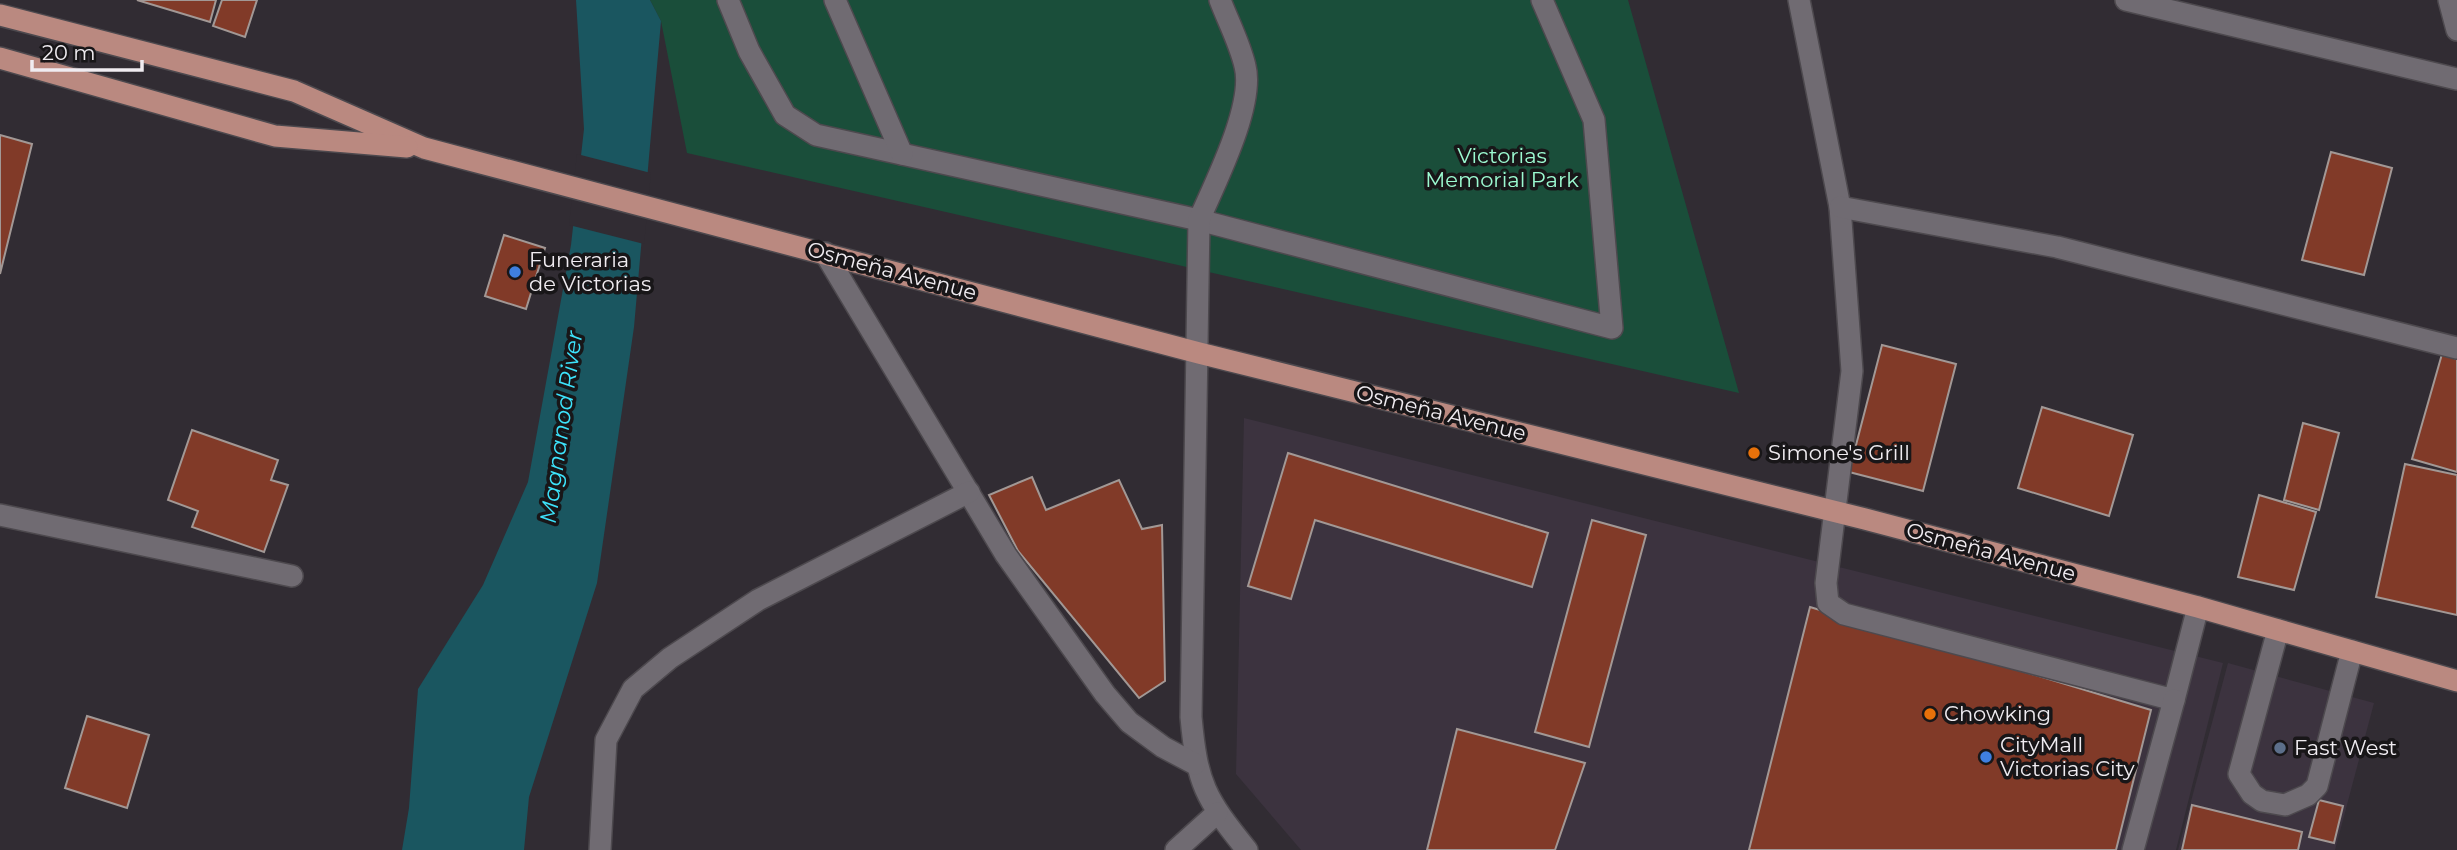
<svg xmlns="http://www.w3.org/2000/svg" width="2457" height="850" font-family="Montserrat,sans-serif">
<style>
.built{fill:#3c333f}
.green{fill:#1a4e3a}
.water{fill:#1a5660}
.pier{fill:#312c33}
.building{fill:#813a28;stroke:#a29895;stroke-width:2}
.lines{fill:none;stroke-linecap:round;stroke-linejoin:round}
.minor-casing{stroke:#4d494e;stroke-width:24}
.major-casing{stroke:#4d494e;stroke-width:24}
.minor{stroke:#706b72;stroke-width:21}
.major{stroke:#ba8980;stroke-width:21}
.shop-dot{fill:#3f7fe0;stroke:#181618;stroke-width:2.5}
.food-dot{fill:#e8710a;stroke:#181618;stroke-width:2.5}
.service-dot{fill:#5c6f8a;stroke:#181618;stroke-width:2.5}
.labels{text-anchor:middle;stroke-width:7;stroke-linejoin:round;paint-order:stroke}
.park-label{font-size:21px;fill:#9cfad1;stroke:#181618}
.poi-label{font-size:21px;fill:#f0ecf1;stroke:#181618;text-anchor:start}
.street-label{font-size:21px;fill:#f0ecf1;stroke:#181618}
.water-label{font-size:23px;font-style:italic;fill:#3de3fb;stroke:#181618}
</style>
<rect width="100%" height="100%" fill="#312c33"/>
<g class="built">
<polygon points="1244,418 2223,663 2176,850 1301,850 1236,774"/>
<polygon points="2228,663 2374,703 2335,850 2178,850"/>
</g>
<polygon class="green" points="650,0 1628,0 1739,393 687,153 661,21"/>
<polygon class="water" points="576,0 650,0 661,21 634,327 597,583 529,797 524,850 402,850 409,808 418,689 483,585 528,482 571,245 584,129"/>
<polygon class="pier" points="577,154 651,173 644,244 569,225"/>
<g class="building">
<polygon points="137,0 216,0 210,22"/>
<polygon points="222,0 257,0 245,37 213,26"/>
<polygon points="0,135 32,144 0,274"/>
<polygon points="2331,152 2392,168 2364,275 2302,260"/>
<polygon points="504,235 545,248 526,309 485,296"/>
<polygon points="1882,345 1956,364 1923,491 1849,472"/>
<polygon points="2442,354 2457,359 2457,472 2412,459"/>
<polygon points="2042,407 2133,435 2109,516 2018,488"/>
<polygon points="2303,423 2339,433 2319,510 2284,500"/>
<polygon points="192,430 278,460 271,480 288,485 264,552 192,527 198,511 168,500"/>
<polygon points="1288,453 1548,533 1532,587 1315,520 1291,599 1248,586"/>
<polygon points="2405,464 2457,475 2457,615 2376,597"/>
<polygon points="1032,477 1046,510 1119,480 1142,529 1162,525 1165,681 1139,698 1018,551 989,495"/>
<polygon points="2259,495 2316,512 2294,590 2238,577"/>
<polygon points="1592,520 1646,535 1589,747 1535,732"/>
<polygon points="1810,607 2151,710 2116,850 1749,850"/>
<polygon points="87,716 149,735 127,808 65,788"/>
<polygon points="1457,729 1585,763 1555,850 1427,850"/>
<polygon points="2319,800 2343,806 2334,843 2309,837"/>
<polygon points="2192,805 2302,832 2298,850 2182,850"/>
</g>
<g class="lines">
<g class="minor-casing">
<g id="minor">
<polyline points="728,0 749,51 785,115 816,135 1199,220 1612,328 1594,120 1542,0"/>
<polyline points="835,0 902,154"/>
<path d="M 1220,0 C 1228,21 1240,44 1245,66 C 1255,105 1215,183 1199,220 L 1191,717 C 1197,784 1205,798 1247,850"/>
<polyline points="1799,0 1840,207 1852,371 1826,583 1828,603 1844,614 2174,700 2198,607"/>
<polyline points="2126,0 2457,79"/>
<polyline points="2449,0 2457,30"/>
<polyline points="1840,207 2057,247 2457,348"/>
<polyline points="825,253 1006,555 1105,694 1129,722 1163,747 1195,764"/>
<polyline points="0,515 292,576"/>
<polyline points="2278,630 2239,774 2252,794 2262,801 2285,805 2308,795 2317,786 2352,651"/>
<polyline points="600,850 606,740 633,689 670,658 758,600 969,492"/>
<polyline points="1176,850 1217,813"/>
<polyline points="2133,850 2174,700"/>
</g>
</g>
<g class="major-casing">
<g id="major">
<polyline points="0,15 294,91 424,148 1199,353 1865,519 2198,607 2457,681"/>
<polyline points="0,58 275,136 407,147"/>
</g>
</g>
<use href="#minor" class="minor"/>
<use href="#major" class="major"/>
</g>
<g class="shop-dot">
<circle cx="515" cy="272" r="7"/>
<circle cx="1986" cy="757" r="7"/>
</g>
<g class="food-dot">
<circle cx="1754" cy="453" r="7"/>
<circle cx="1930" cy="714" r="7"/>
</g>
<circle class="service-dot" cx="2280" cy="748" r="7"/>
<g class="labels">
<g class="park-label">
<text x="1502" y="163">Victorias<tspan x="1502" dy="24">Memorial Park</tspan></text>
</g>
<g class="poi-label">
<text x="529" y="267">Funeraria<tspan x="529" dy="24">de Victorias</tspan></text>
<text x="1768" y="460">Simone's Grill</text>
<text x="1944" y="721">Chowking</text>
<text x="2000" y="752">CityMall<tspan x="2000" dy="24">Victorias City</tspan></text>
<text x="2294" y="755">Fast West</text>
</g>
<g class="street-label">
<text transform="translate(892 271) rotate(15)" y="7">Osmeña Avenue</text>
<text transform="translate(1441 413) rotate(14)" y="7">Osmeña Avenue</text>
<text transform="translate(1991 552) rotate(15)" y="7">Osmeña Avenue</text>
</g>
<g class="water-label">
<text transform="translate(561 427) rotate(-82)" y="8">Magnanod River</text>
</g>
</g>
<path d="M32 60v10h110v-10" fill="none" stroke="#f0ecf1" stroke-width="3.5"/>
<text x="42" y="60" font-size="21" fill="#f0ecf1" stroke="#181618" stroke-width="5" paint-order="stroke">20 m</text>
</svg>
